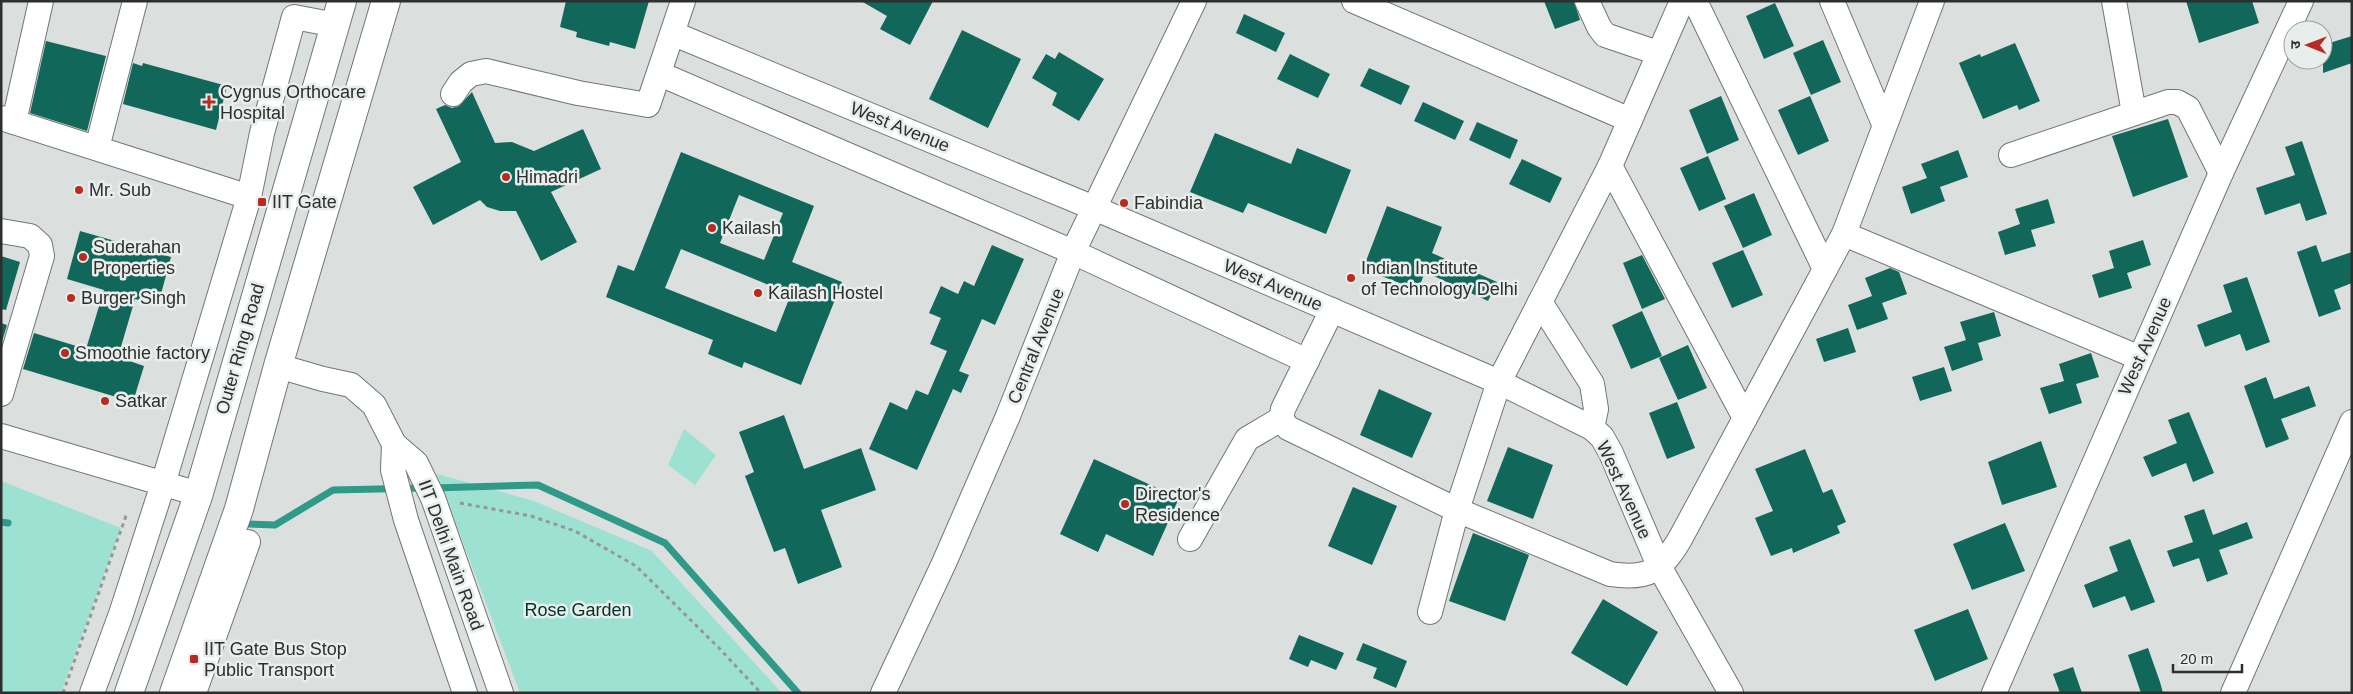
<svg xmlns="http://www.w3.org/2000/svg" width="2353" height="694" font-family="Helvetica,'Noto Sans Devanagari',sans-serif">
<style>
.green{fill:#9de1d2}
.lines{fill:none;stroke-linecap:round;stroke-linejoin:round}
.stream{stroke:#2f9a88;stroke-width:7}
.building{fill:#11675a;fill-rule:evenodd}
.minor-casing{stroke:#727675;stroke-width:26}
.major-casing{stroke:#727675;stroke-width:30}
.path{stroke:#949897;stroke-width:3;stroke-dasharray:4 4;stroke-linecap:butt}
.minor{stroke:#fff;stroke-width:24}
.major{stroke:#fff;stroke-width:28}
.poi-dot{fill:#b92b20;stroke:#e8eeec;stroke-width:2}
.labels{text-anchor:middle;stroke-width:5;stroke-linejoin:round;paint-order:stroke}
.poi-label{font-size:18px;fill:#2d2f2e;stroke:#e8eeec;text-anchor:start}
.street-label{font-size:18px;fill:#2d2f2e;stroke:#e8eeec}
.park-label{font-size:18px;fill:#00322a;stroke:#e8eeec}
</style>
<rect width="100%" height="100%" fill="#dbe0df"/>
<g class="green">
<polygon points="684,429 716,455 695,485 668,465"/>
<polygon points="437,474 534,501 652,551 782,693 520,693"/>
<polygon points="1,481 121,528 61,693 1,693"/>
</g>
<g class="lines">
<g class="stream">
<polyline points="433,488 538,485 665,543 798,693"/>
<polyline points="1,522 8,523"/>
<polyline points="247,524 275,525 333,490 423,488"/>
</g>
</g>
<g class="building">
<polygon points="566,1 649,1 635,49 610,42 609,46 576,37 577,32 560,27"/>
<polygon points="861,1 933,1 910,45 880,29 887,16"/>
<polygon points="1544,1 1574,1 1580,20 1555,29"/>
<polygon points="2186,1 2252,1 2259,23 2199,43"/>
<polygon points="1775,3 1794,46 1764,59 1746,16"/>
<polygon points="1244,14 1285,33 1276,52 1236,33"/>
<polygon points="962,30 1021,59 988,128 929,99"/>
<polygon points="2352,36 2352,63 2323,73 2323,45"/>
<polygon points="1823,40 1841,82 1811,95 1793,53"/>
<polygon points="46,41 106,56 87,131 30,113"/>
<polygon points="2015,43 2040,101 2019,110 2017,105 1983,119 1959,63 1980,54 1981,57"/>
<polygon points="1059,52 1104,79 1079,121 1052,105 1057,93 1032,78 1046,54 1055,59"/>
<polygon points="1290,54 1330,74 1318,98 1277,79"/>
<polygon points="133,63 142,66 143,63 227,86 216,130 123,104"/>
<polygon points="1369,68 1410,86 1401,105 1360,86"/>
<polygon points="472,92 495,143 512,142 534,151 583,129 601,169 551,192 577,242 541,261 516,211 500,211 487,207 480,200 433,225 413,187 461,162 436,109 445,105 452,108 459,106"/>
<polygon points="1721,96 1739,140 1707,154 1689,110"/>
<polygon points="1810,96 1829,141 1798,155 1778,110"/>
<polygon points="1423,102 1464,121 1455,140 1414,121"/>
<polygon points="2168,119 2188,177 2133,197 2112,136"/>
<polygon points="1477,122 1518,140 1510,159 1469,140"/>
<polygon points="1215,133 1291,164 1297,148 1351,170 1326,234 1248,203 1243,213 1190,192"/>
<polygon points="2302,141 2327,214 2306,221 2300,203 2265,215 2256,188 2295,175 2285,147"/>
<polygon points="1958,150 1968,177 1940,187 1945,201 1911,214 1902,187 1927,178 1921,164"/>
<path d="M 681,152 L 814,206 L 792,262 L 842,282 L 801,385 L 744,362 L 742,368 L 708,354 L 713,340 L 606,297 L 618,265 L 634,271 ZM 739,195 L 783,213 L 764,260 L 720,243 ZM 681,249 L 791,294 L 776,332 L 665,288 Z"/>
<polygon points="1708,156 1726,199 1699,211 1680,168"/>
<polygon points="1522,159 1562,178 1550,203 1509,184"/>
<polygon points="1754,193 1772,235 1743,248 1724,206"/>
<polygon points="2048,199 2055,223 2031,230 2036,246 2005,255 1998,232 2020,224 2015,209"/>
<polygon points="1387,206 1442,227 1432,253 1497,282 1488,301 1425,272 1418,290 1363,269"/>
<polygon points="80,231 171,257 158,305 135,299 118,357 144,366 133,402 23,369 34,333 86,349 104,290 67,279"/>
<polygon points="2143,240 2151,265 2127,273 2132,288 2099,298 2092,275 2114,268 2109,251"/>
<polygon points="992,245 1024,259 995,325 982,319 959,371 969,375 961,393 953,389 917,470 869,449 890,402 907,410 916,390 928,395 947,351 930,344 941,318 929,313 941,286 958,294 964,281 974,286"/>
<polygon points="2316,245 2322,262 2352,252 2352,283 2334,290 2341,309 2319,317 2297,252"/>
<polygon points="1743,250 1763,295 1732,308 1712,263"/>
<polygon points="1642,255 1665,299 1642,309 1623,263"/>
<polygon points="1,256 20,262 6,310 1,309"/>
<polygon points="1890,268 1899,272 1907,294 1882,303 1888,319 1857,330 1848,305 1872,296 1865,278"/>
<polygon points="2247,277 2270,342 2246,351 2240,334 2205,347 2197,325 2232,312 2223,285"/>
<polygon points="1642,311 1662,356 1631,369 1612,325"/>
<polygon points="1994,312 2001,336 1978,343 1983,360 1952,371 1944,347 1966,340 1960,322"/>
<polygon points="1,323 7,325 1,345"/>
<polygon points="1848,328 1856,352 1824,362 1816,339"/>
<polygon points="1688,345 1707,388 1678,400 1659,358"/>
<polygon points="2091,353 2099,377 2076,384 2082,403 2049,414 2040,388 2064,381 2059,364"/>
<polygon points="1944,367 1952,391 1920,401 1912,377"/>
<polygon points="2266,377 2274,399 2309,386 2316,406 2281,419 2289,439 2266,448 2244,386"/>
<polygon points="1379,389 1432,413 1412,458 1360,435"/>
<polygon points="1677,402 1695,448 1667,459 1649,413"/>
<polygon points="2189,412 2214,473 2193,482 2186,463 2152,477 2143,457 2177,443 2168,420"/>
<polygon points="784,415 804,469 861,448 876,490 821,510 842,567 798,584 785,548 774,552 745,476 754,472 739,432"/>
<polygon points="2041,441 2057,487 2002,505 1988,462"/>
<polygon points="1508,447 1553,465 1533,519 1487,501"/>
<polygon points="1805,449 1823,493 1832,489 1846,522 1837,526 1840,533 1793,553 1792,548 1771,556 1755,518 1773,511 1755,469"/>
<polygon points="1094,459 1179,498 1153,556 1106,534 1098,552 1060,534"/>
<polygon points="1353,487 1397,506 1372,565 1328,546"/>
<polygon points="2204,509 2213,535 2247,522 2253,538 2219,550 2228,574 2207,582 2199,558 2173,567 2167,551 2193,542 2184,516"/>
<polygon points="2005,523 2025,571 1972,590 1953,544"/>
<polygon points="1473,533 1529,555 1505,621 1449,601"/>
<polygon points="2130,539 2155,602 2131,611 2125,596 2093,608 2084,585 2118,571 2109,547"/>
<polygon points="1603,599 1658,632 1627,686 1571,653"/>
<polygon points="1968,609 1988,659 1935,681 1914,630"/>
<polygon points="1299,635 1344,653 1336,670 1311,660 1308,667 1289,659"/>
<polygon points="1363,643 1407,661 1396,688 1373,678 1377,668 1356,660"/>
<polygon points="2148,648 2160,682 2163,693 2141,693 2128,655"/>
<polygon points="2073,667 2082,693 2060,693 2053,674"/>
</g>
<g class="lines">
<g class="minor-casing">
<g id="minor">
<polyline points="1354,1 1630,120"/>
<polyline points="1587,1 1599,27 1605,35 1658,53"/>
<polyline points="1695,1 1825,269"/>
<polyline points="1832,1 1884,124"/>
<polyline points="2114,1 2134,113"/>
<polyline points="674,34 1094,208 1499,382 1592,428 1602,437 1611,453 1660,568 1731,693"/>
<polyline points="660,74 1073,252 1307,361"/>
<polyline points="453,94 461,82 471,74 486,71 578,93 648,105 683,1"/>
<polyline points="1,118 249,197"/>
<polyline points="14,122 41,1"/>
<polyline points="97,148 135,1"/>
<polyline points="2011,155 2168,102 2177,102 2188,108 2221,173"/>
<polyline points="1610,166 1745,418"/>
<polyline points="1,231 30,236 40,245 42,256 1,394"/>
<polyline points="1844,234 2140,358"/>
<polyline points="1540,302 1592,384 1596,409 1592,428"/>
<path d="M 1332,310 L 1283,409 L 1281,419 L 1288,428 L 1457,510 L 1610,574 C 1648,580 1661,571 1680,539 L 1844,234 L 1932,1"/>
<polyline points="278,366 323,379 351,385 374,405 394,444 416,463 433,498 501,693"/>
<polyline points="1,436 185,490 198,496"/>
<polyline points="394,444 393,470 406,520 465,693"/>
<polyline points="1190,539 1247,439 1281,419"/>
<polyline points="1430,612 1457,510 1499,382 1610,166 1682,1"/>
<polyline points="92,693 121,614 163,484 249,197 262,133 294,17 336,25"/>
<polyline points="194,693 248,542"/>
<polyline points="883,693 944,563 1008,416 1073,252 1194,1"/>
<polyline points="1994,693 2221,173 2301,1"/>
<polyline points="2233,693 2352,422"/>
</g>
</g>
<g class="major-casing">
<g id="major">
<polyline points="129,693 198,496 342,1"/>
<polyline points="174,693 239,509 278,366 386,1"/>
</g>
</g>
<g class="path">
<polyline points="460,503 531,516 575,531 636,566 718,647 761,693"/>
<polyline points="63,693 127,513"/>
</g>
<use href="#minor" class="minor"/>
<use href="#major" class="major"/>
</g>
<g class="poi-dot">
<path d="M206.5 94.5h5v5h5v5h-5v5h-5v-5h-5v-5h5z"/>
<circle cx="506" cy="177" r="5"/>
<circle cx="79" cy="190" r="5"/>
<rect x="257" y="197" width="10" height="10" rx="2.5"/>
<circle cx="1124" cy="203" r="5"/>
<circle cx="712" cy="228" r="5"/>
<circle cx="83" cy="257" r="5"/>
<circle cx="1351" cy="278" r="5"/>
<circle cx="758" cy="293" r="5"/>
<circle cx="71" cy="298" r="5"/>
<circle cx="65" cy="353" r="5"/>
<circle cx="105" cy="401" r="5"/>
<circle cx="1125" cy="504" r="5"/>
<rect x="189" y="654" width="10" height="10" rx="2.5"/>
</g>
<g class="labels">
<g class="poi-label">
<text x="220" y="98">Cygnus Orthocare<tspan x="220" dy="21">Hospital</tspan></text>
<text x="516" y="183">Himadri</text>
<text x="89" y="196">Mr. Sub</text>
<text x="272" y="208">IIT Gate</text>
<text x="1134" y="209">Fabindia</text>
<text x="722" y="234">Kailash</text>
<text x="93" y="253">Suderahan<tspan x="93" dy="21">Properties</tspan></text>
<text x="1361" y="274">Indian Institute<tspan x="1361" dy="21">of Technology Delhi</tspan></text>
<text x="768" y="299">Kailash Hostel</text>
<text x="81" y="304">Burger Singh</text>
<text x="75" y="359">Smoothie factory</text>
<text x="115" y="407">Satkar</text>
<text x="1135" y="500">Director's<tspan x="1135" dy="21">Residence</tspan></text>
<text x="204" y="655">IIT Gate Bus Stop<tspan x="204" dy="21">Public Transport</tspan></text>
</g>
<g class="street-label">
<text transform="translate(900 127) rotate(22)" y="6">West Avenue</text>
<text transform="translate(1273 285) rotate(23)" y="6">West Avenue</text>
<text transform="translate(1036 346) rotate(-68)" y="6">Central Avenue</text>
<text transform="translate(2145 346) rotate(-66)" y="6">West Avenue</text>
<text transform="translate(240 349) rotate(-74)" y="6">Outer Ring Road</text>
<text transform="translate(1624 490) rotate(65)" y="6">West Avenue</text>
<text transform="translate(451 555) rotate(70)" y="6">IIT Delhi Main Road</text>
</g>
<g class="park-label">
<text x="578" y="616">Rose Garden</text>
</g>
</g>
<rect width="2353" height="694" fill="none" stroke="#2d2f2e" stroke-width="5"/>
<g transform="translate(2308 45) rotate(271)"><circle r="24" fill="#e8eeec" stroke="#9da2a0"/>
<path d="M0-4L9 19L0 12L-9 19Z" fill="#b92b20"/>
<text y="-8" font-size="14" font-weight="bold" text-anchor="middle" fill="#2d2f2e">उ</text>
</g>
<path d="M2173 664v8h69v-8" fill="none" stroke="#2d2f2e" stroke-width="2.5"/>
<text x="2180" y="664" font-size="15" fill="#2d2f2e" stroke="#e8eeec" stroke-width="4" paint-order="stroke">20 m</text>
</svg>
